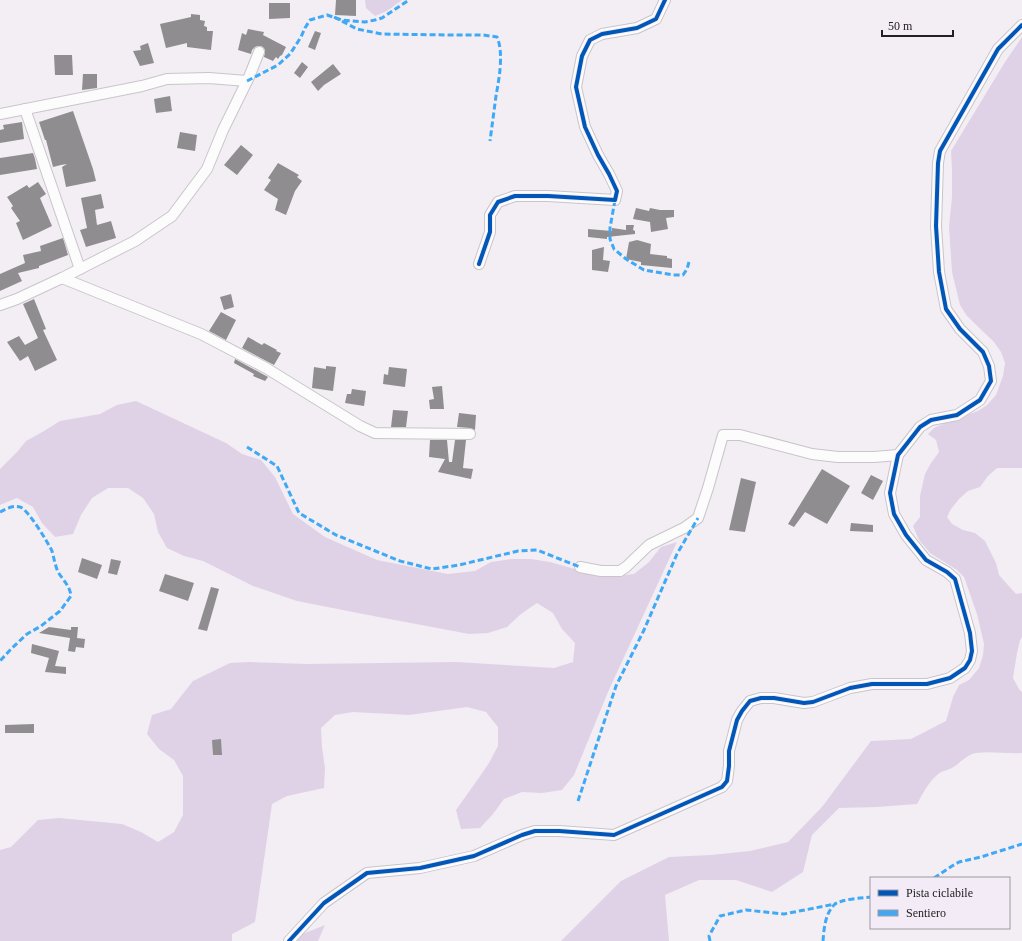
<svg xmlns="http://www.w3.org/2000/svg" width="1022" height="941" font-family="Georgia,serif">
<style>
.green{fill:#e0d2e6}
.building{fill:#908d91}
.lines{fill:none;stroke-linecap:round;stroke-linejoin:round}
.street-casing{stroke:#c9c5ca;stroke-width:12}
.street{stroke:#fdfcfd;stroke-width:10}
.quiet{stroke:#3fa9f5;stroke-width:3;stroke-dasharray:6 3;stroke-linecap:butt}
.cycleway-casing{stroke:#f3ecf6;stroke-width:6}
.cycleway{stroke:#0057b8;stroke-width:4}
</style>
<rect width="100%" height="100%" fill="#f2eef4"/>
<g class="green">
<polygon points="365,0 402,0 387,11 375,16 366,8"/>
<path d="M 1022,37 L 1022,468 L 997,468 L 988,476 L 980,487 L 968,491 L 959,499 L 951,509 L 947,517 L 952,524 L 963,530 L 975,533 L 985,541 L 996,563 L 999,575 L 1016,594 L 1022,593 L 1022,637 L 1020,640 L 1017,653 L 1013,678 L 1019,689 L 1022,692 L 1022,753 C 1007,754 991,751 976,753 C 968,754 961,762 955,766 C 951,769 946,770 941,772 C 929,780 924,792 917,804 L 877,807 L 839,808 L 812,835 L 803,872 L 772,892 L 736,880 L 699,880 L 665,895 L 669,941 L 561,941 L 621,881 L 669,857 L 711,855 L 750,851 L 788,842 L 822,807 L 871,741 L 911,739 L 946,721 L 953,697 L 959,685 L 969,680 L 979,668 L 983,655 L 984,644 L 977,614 L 964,577 L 957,570 L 930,553 L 919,540 L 913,526 L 920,517 L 920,496 L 925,474 L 931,463 L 939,452 L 936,440 L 928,434 L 934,428 L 945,423 L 978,411 L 987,405 L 996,395 L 1003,376 L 1005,363 L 1001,352 L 994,342 L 967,316 L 960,305 L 952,272 L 949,227 L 952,197 L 952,170 L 951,151 L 1005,62 Z"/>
<polygon points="136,401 226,443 242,454 261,460 275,477 293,514 325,537 377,560 448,574 475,571 491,562 511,559 531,559 550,562 603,577 634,574 649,562 661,547 677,542 608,692 574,775 562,790 542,793 522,792 504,799 493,814 480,828 461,829 456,810 478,779 489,763 498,746 498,727 486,712 467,707 409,715 353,712 335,715 321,728 322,747 325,768 324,788 287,796 272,804 255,922 232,934 232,941 0,941 0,850 11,847 38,820 59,818 122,824 141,832 158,842 174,832 183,815 183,776 174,760 159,749 147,734 152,715 171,709 193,681 230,663 250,662 308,664 456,662 554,668 573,662 575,643 562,629 553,613 537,603 521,614 507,627 488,633 469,634 363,614 297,601 253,586 203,561 184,556 167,548 158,532 154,514 143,498 128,488 108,488 92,498 81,515 73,534 55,537 42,523 33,507 17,498 0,505 0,469 17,452 26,441 44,431 60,421 100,414 117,405"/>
<polygon points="325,925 318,941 285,941"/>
</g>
<g class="building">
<polygon points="336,0 356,0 356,16 335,15"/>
<polygon points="269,3 290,3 290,18 269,19"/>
<polygon points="191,14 200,15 200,20 205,21 204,26 207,27 207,31 213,31 211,50 187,47 187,43 166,48 160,24 191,17"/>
<polygon points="248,29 264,32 263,35 286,47 282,55 280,56 278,59 276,57 273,61 264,57 265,51 264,48 261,46 258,46 255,47 252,50 251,54 238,50 242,33 246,35"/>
<polygon points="315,31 321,33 315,50 308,47"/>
<polygon points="148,43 154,63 140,66 133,51 141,50 140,46"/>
<polygon points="54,55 72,55 73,75 55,75"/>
<polygon points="302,62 308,67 300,78 294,73"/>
<polygon points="333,64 341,74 324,85 318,91 311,82"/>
<polygon points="83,74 97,74 97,88 82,90"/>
<polygon points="170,96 172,111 156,113 154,99"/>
<polygon points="73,111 93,169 96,181 66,187 62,167 67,164 61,165 53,167 46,140 45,140 39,122"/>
<polygon points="22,122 24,139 0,143 0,130 4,129 3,125"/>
<polygon points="180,132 197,135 195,151 177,148"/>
<polygon points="241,145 253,155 237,175 224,165"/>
<polygon points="33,153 35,159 37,169 0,175 0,158"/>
<polygon points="278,163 299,175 297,177 302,181 295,191 286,215 275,210 278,199 264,190 271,180 268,178"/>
<polygon points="38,182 46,194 40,198 52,226 23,240 16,223 20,221 11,208 13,206 7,197 27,185 29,188"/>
<polygon points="101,194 104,208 95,210 97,225 111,221 116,238 86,247 80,230 87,228 81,198"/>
<polygon points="636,208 649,211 650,208 660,210 674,210 674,217 666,218 668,229 651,232 650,222 633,219"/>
<polygon points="626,225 634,225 633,230 635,231 635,234 607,237 607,239 588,237 588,229 612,231 612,228 626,230"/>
<polygon points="63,238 68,255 39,266 39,268 18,273 22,281 0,291 0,274 25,263 23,255 41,251 40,246"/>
<polygon points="637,240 651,244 650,254 667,256 667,258 672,259 672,268 641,265 641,262 626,259 629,242"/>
<polygon points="604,247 603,260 610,261 608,272 592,270 592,250"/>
<polygon points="231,294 234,307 224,310 220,297"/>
<polygon points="34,299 46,329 43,330 57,360 35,371 28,356 20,361 7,342 19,336 25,345 38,338 23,304"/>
<polygon points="221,312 236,320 226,340 209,331"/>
<polygon points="248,337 262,345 264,343 277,350 276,351 281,353 274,365 242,348"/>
<polygon points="235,359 268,377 265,381 253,376 254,374 234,363"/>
<polygon points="326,366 336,367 333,391 312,388 314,367 326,369"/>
<polygon points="389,367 407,369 405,387 383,384 384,374 388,375"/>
<polygon points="442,386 444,409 430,409 429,400 434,399 432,387"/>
<polygon points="352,389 366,391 364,406 345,403 347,394 351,394"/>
<polygon points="393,410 408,411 406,427 391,427"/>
<polygon points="459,413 476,415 475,430 470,428 457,427"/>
<polygon points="430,440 447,440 449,462 452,462 455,440 466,440 463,468 473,469 471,479 438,472 445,459 429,457"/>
<polygon points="822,469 850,486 827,524 805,512 794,527 788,524"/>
<polygon points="871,475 883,481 873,500 861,493"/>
<polygon points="741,478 756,482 745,532 729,530"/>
<polygon points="851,523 873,525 873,532 850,531"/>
<polygon points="82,558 102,565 97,579 78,572"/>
<polygon points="111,559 121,561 117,575 108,573"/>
<polygon points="165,574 194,583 188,601 159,591"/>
<polygon points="211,587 219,589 207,631 198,629"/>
<polygon points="49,627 71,630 71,627 78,627 77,638 85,639 84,648 76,647 75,652 68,651 70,638 39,633"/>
<polygon points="32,644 59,651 55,666 66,667 66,674 45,672 49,658 31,653"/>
<polygon points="34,724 34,733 5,733 5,725"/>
<polygon points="221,739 222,755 213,755 212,740"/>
</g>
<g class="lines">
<g class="street-casing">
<g id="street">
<polyline points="25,109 80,269"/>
<polyline points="0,114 142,86 167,79 209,78 247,81"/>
<polyline points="479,264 490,232 490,215 498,202 515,196 548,196 615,200 617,191 609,174 598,155 585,127 576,87 582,56 590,40 602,34 637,28 656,19 665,0"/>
<polyline points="62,278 201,334 266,368 360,426 375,433 470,434"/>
<polyline points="0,305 17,299 62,278 135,241 172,216 207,169 223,130 249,77 259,52"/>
<polyline points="580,567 601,571 620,571 626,567 649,545 684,528 698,518 708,488 723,435 740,435 812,454 838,457 874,457 898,455"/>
<polyline points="289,941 324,903 367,873 420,868 474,856 522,835 535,831 559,831 614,835 722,787 727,781 729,766 729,751 737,720 742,711 750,701 761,698 774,698 804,703 813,702 850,688 872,684 927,684 950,678 965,668 970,660 972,651 970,633 955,579 947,572 926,560 906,535 894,514 890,493 898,455 920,427 931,420 957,415 980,400 991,381 989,366 983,352 960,329 946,309 939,272 936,226 938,163 940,151 998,49 1022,25"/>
</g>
</g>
<use href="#street" class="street"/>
<g class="quiet">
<path d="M 334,17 L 357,29 L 382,34 L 449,35 L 483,35 L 497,37 C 504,53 499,79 496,96 C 494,111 492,126 490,141"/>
<polyline points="247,81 278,65 290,54 301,37 305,28 310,20 327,15 342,20 365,22 375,20 382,18 409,0"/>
<polyline points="615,200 610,228 610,239 614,249 626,259 644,270 673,275 683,275 687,269 689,262"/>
<polyline points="247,447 277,466 299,513 336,535 400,561 432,569 459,565 518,551 537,550 580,567"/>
<path d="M 0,512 C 6,509 13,505 20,507 C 28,509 48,543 52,551 C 54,558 55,565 58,572 C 63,580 70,586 71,596 L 60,611 L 41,626 L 27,634 L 11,649 L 0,661"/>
<polyline points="578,801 616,686 644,630 677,554 698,518"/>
<polyline points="934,878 952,866 959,862 981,857 1022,844"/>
<polyline points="710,941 709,936 720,916 746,910 784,914 835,904"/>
<path d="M 823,941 C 824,929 825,914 834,905 C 840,899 862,898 871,897"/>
</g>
<g class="cycleway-casing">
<g id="cycleway">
<polyline points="479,264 490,232 490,215 498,202 515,196 548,196 615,200 617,191 609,174 598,155 585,127 576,87 582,56 590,40 602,34 637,28 656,19 665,0"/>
<polyline points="289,941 324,903 367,873 420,868 474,856 522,835 535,831 559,831 614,835 722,787 727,781 729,766 729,751 737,720 742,711 750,701 761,698 774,698 804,703 813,702 850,688 872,684 927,684 950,678 965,668 970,660 972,651 970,633 955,579 947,572 926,560 906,535 894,514 890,493 898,455 920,427 931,420 957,415 980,400 991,381 989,366 983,352 960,329 946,309 939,272 936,226 938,163 940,151 998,49 1022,25"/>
</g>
</g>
<use href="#cycleway" class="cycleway"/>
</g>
<rect x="870" y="877" width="140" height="52" fill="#f3ecf6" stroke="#a09aa2"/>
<rect x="878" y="890" width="20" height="6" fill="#0057b8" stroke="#a09aa2"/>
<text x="906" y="897" font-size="12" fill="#232024">Pista ciclabile</text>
<rect x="878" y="910" width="20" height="6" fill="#3fa9f5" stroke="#a09aa2"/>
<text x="906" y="917" font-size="12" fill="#232024">Sentiero</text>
<path d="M882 30v6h71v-6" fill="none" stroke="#232024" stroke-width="2"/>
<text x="888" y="30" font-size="12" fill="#232024" stroke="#f3ecf6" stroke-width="3" paint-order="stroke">50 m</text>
</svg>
